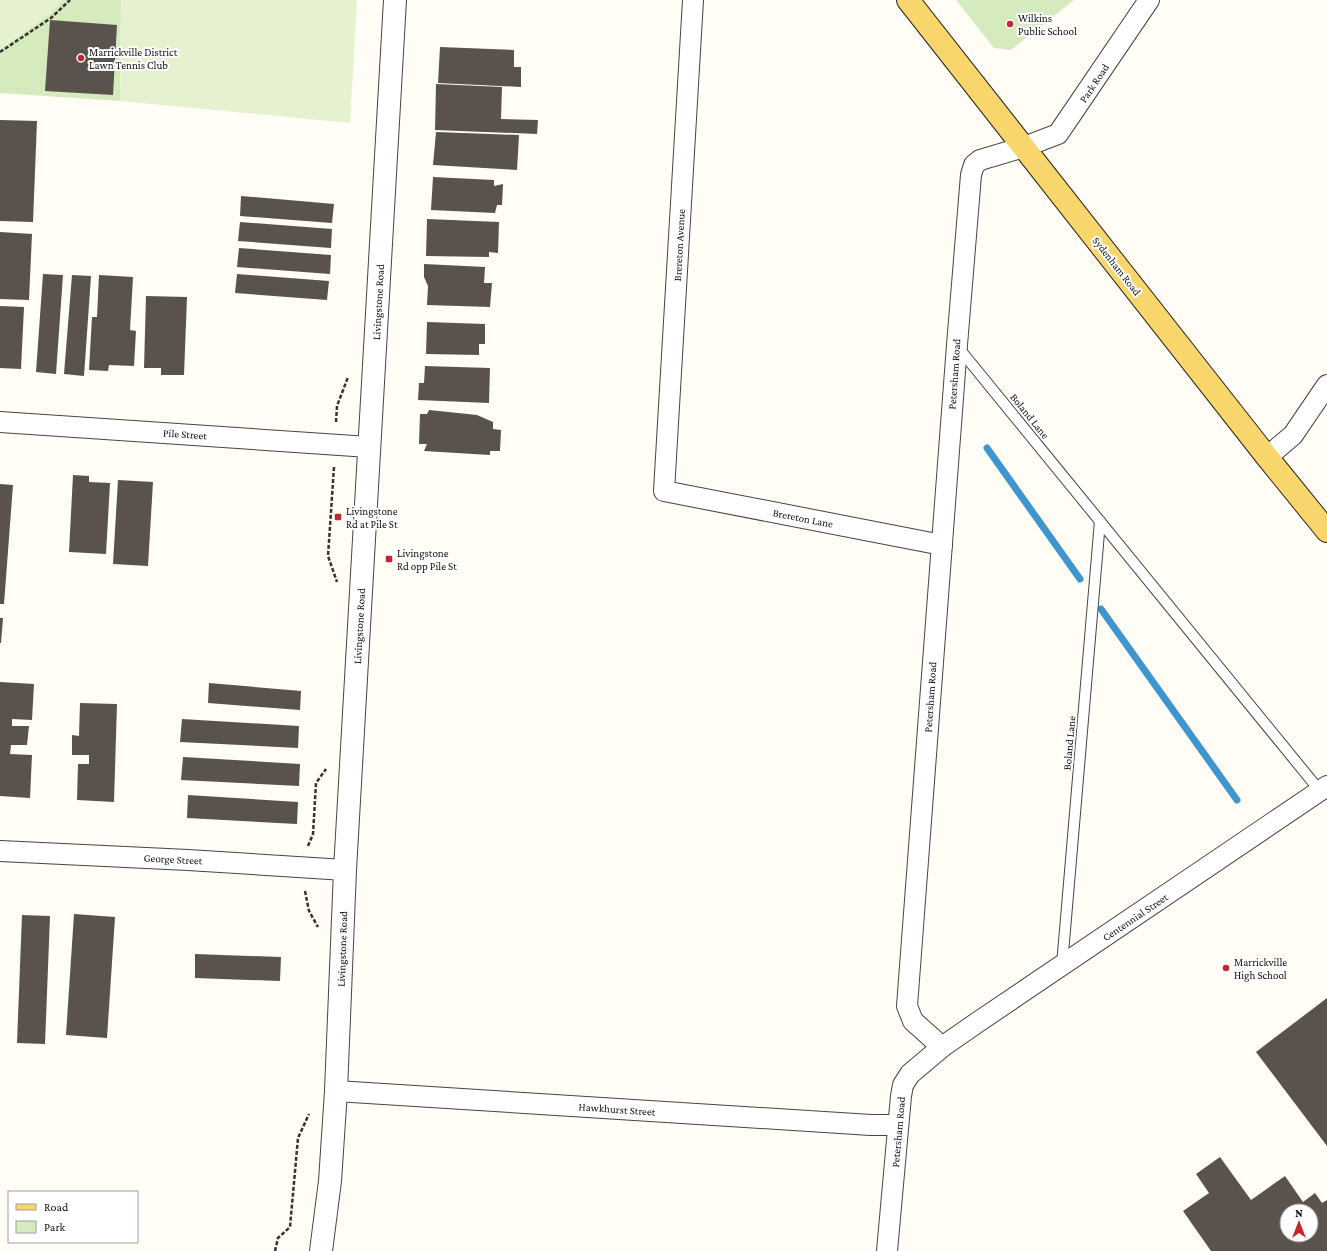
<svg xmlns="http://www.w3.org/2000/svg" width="1327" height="1251" font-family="'Crimson Pro',serif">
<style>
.green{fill:#d5ebbd}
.pitch{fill:#e6f2cf}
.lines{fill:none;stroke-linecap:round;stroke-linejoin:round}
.stream{stroke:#3f96cf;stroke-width:7}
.building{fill:#5a524d;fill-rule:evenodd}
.service-casing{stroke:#444;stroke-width:12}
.minor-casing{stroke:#444;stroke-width:22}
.tertiary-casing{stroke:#444;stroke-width:24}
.primary-casing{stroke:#222;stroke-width:24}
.path{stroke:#333;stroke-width:2.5;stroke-dasharray:4 2;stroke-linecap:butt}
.service{stroke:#fff;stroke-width:10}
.minor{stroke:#fff;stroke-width:20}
.tertiary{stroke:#fff;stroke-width:22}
.primary{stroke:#f9d66b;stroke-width:22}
.poi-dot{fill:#c4262e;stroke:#fff;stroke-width:1.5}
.labels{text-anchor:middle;stroke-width:4;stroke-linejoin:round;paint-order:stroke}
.poi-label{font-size:11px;fill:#111;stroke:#fff;text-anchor:start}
.street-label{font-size:11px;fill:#111;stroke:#fff}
</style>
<rect width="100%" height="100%" fill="#fffdf5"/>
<g class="green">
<polygon points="0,0 121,0 120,101 0,93"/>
<polygon points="956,0 1074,0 1011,50 994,48"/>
</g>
<g class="pitch">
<polygon points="0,0 63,0 50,14 0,50"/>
<polygon points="121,0 357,0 350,123 120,101"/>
</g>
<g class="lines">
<g class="stream">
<polyline points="987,448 1080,579"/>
<polyline points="1101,609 1237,800"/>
</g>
</g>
<g class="building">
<polygon points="50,20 117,25 113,95 45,91"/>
<polygon points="440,47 514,50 514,67 521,67 521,87 438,83"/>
<polygon points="436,84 502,87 501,119 538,120 537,134 435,130"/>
<polygon points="0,120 37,121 33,222 0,221"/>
<polygon points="436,132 519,135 517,170 433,165"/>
<polygon points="433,177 494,180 494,186 503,184 502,205 497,205 495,213 431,210"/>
<polygon points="241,196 334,204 332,223 240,216"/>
<polygon points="427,219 499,222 498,253 489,252 489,257 426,256"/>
<polygon points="240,222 332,229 331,248 238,241"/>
<polygon points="0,232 32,234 29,300 0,299"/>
<polygon points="239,248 331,255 330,274 237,267"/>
<polygon points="424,264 485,267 484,283 492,283 490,307 427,305 428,286 424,277"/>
<polygon points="43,274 63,275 56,374 36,372"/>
<polygon points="237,274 329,281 327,300 235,293"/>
<polygon points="72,275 91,276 84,376 64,374"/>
<polygon points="99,275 133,277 130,330 136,331 134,366 109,365 108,371 89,370 92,317 97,317"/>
<polygon points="146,296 187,297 184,375 161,375 161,368 144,368"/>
<polygon points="0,306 24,307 21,369 0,368"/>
<polygon points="427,322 485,324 485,344 479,344 479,355 426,354"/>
<polygon points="425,366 490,368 489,403 418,400 419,383 424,383"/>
<polygon points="429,410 477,415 493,422 493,429 501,430 500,451 490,451 490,455 424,451 427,444 419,444 420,414 427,414"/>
<polygon points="73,475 89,476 89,482 110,483 106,554 69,552"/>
<polygon points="118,480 153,482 148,566 113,564"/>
<polygon points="0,484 13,485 4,604 0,604"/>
<polygon points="0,618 3,618 1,643 0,643"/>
<polygon points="0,682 34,684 32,720 12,719 12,726 29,726 27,745 11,745 10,754 32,755 30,798 0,796"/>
<polygon points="209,683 301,691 300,710 208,703"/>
<polygon points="80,703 117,704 114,802 77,800 78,764 89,764 89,755 72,755 72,735 79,736"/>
<polygon points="182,719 299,726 298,748 180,742"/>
<polygon points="183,757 300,764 299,786 181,780"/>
<polygon points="188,795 298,802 297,824 187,818"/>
<polygon points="74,914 115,917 107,1038 66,1035"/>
<polygon points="22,915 50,916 45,1044 17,1043"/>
<polygon points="195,954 281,957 280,981 195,978"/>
<polygon points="1327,998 1327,1146 1256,1052"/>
<path d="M 1220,1157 L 1251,1200 L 1285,1176 L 1303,1202 L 1315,1193 L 1322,1203 L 1327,1200 L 1327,1251 L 1211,1251 L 1183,1211 L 1209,1193 L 1196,1174 ZM 1287,1211 L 1311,1211 L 1311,1235 L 1287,1235 Z"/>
</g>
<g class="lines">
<g class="service-casing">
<g id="service">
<polyline points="957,346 1320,791"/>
<polyline points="1062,965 1100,521"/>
</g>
</g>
<g class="minor-casing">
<g id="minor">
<polyline points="693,0 664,491 942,545"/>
<polyline points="0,422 369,447"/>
<polyline points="1267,457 1293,435 1327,385"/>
<polyline points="0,851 188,860 345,870"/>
<polyline points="942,1047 913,1021 907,1006 957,345 971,175 974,165 980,160 1024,147 1058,134 1149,0"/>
<polyline points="336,1091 871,1125 898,1125"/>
<polyline points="887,1251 901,1096 903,1085 910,1074 942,1047 978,1022 1327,786"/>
</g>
</g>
<g class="tertiary-casing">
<polyline id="tertiary" points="321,1251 330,1181 336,1091 345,870 395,0"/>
</g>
<g class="primary-casing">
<polyline id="primary" points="908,0 1267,457 1327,531"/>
</g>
<g class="path">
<polyline points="0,52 51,18 70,0"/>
<polyline points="336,422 337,406 348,377"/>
<polyline points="334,467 328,556 337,582"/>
<polyline points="308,846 313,834 316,783 326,769"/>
<polyline points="305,891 309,911 318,927"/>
<polyline points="275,1251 278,1238 290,1227 298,1138 309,1114"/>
</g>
<use href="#service" class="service"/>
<use href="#minor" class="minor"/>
<use href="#tertiary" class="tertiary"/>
<use href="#primary" class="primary"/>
</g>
<g class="poi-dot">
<circle cx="1010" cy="24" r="4"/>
<circle cx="81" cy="58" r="4"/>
<rect x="334" y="513" width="8" height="8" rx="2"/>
<rect x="385" y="555" width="8" height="8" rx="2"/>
<circle cx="1226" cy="968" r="4"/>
</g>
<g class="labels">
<g class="poi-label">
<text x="1018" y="22">Wilkins<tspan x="1018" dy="13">Public School</tspan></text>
<text x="89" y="56">Marrickville District<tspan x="89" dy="13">Lawn Tennis Club</tspan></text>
<text x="346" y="515">Livingstone<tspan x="346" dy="13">Rd at Pile St</tspan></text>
<text x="397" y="557">Livingstone<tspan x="397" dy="13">Rd opp Pile St</tspan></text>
<text x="1234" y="966">Marrickville<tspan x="1234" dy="13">High School</tspan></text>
</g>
<g class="street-label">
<text transform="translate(1094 83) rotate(-56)" y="4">Park Road</text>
<text transform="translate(679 245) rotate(-87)" y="4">Brereton Avenue</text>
<text transform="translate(1117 266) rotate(52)" y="4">Sydenham Road</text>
<text transform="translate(378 302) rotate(-87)" y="4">Livingstone Road</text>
<text transform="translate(954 374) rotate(-86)" y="4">Petersham Road</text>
<text transform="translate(1030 416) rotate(51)" y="4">Boland Lane</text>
<text transform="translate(185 434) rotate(4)" y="4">Pile Street</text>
<text transform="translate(803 518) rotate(11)" y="4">Brereton Lane</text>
<text transform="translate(359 626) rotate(-87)" y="4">Livingstone Road</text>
<text transform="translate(930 697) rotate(-86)" y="4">Petersham Road</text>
<text transform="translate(1069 743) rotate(-85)" y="4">Boland Lane</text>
<text transform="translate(173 859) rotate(3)" y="4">George Street</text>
<text transform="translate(1135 917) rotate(-34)" y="4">Centennial Street</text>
<text transform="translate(342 949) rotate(-88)" y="4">Livingstone Road</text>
<text transform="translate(617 1109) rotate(4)" y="4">Hawkhurst Street</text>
<text transform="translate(898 1132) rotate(-85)" y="4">Petersham Road</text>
</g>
</g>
<rect x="8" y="1191" width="130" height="52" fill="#ffffff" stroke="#a0a0a0"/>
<rect x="16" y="1204" width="20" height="6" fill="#f9d66b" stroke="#a0a0a0"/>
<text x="44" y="1211" font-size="12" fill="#111111">Road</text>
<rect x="16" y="1221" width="20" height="12" fill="#d5ebbd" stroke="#a0a0a0"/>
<text x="44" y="1231" font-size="12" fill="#111111">Park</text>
<g transform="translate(1299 1223)"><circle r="19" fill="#ffffff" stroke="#a0a0a0"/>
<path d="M0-3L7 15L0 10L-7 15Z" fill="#c4262e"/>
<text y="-6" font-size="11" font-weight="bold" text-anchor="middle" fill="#111111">N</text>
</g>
</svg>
